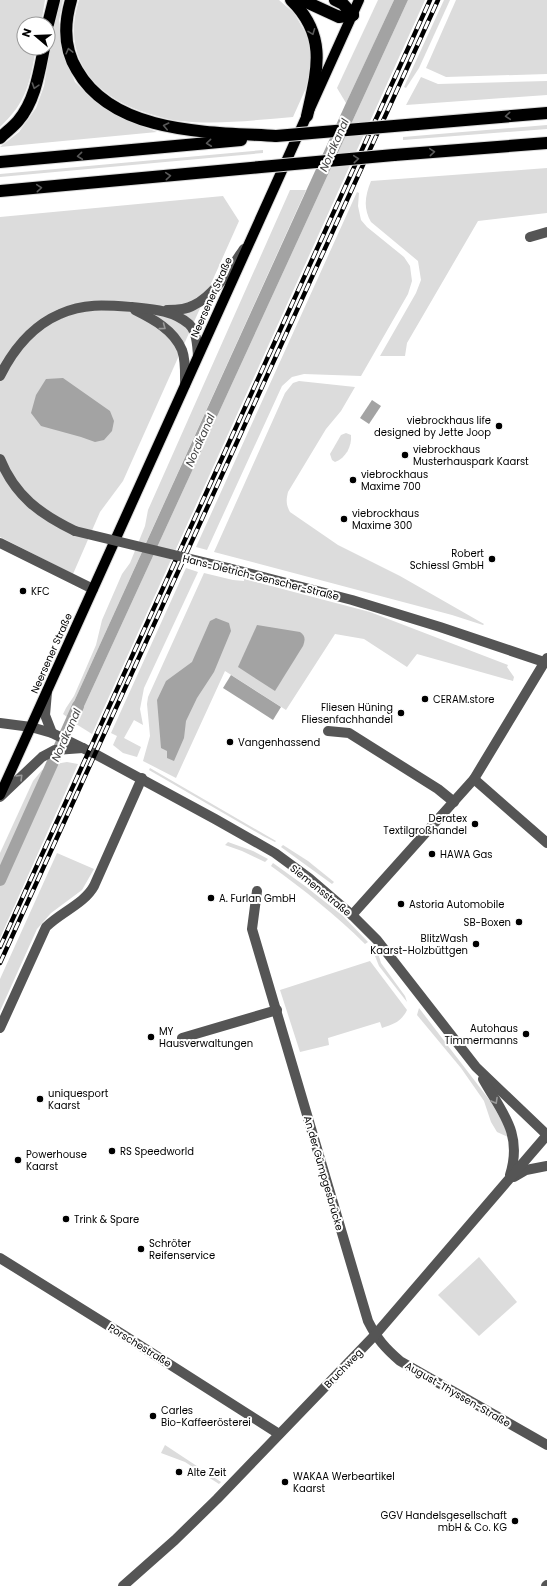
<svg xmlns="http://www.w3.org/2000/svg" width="547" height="1586" font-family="Poppins,sans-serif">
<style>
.green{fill:#dcdcdc}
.water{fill:#a3a3a3}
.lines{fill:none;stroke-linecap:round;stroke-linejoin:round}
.canal{stroke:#a3a3a3;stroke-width:12}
.major-casing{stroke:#dbdbdb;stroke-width:12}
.highway-casing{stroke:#dbdbdb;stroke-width:14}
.minor{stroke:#555;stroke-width:10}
.major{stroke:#000;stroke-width:10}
.highway{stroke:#000;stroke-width:12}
.rail-casing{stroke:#000;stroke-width:4.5}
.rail{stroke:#fff;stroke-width:3;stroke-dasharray:9;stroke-linecap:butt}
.highway-bridge-casing{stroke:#dbdbdb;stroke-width:14;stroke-linecap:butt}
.minor-bridge{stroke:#555;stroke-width:10}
.highway-bridge{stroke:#000;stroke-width:12}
.oneway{stroke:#595959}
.oneway2{stroke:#999}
.poi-dot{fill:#000;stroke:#fff;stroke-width:1.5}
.labels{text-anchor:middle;stroke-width:4;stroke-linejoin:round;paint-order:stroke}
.street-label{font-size:10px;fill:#000;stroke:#fff}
.poi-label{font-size:10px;fill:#000;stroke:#fff;text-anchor:start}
.water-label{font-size:11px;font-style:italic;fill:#444;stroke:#fff}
</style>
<rect width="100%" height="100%" fill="#fff"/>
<g class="green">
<path d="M 0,0 L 45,0 L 41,24 L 24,24 L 24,48 L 36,48 C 30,82 27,102 0,127 Z"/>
<polygon points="60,0 63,0 59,21 61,48 75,82 97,103 123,119 157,132 0,147 19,132 36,108 44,86 55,18"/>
<path d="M 79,0 L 279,0 L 294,13 L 308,37 L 312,61 L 306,88 L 293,117 C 255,120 218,125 181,121 C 173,121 165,118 157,116 C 100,102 59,62 79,0 Z"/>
<polygon points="378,0 394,0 346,103 337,88"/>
<polygon points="408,0 425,0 92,734 76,724"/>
<polygon points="444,0 450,0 419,68 406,88 404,87"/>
<polygon points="456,0 547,0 547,74 446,77 426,68"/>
<polygon points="421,77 438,84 547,81 547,95 406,105"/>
<polygon points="547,125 547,129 403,140 403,137"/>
<polygon points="263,150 263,153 0,177 0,174"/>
<path d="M 547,168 L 547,213 L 478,221 L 407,343 L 405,356 L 380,356 L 416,293 L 421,280 L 418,261 L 371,222 C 363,208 365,196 371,181 Z"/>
<polygon points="290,190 306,190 67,717 63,714 66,708 74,696 96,645 102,620 122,574 130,563 145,526 148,510"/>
<polygon points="357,192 359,193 358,206 361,220 367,227 404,257 410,266 412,281 408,294 361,376 304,374 292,377 282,386 207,550 196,547"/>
<polygon points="223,196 239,221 123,481 100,512 73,574 0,537 0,217"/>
<path d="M 299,381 L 355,387 L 341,411 L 326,429 L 288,492 C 286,500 286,505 290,512 L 338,545 L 400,576 L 484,624 L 483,625 L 452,615 L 214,552 L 285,393 L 293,383 Z"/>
<path d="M 346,433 L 351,435 C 352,446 346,458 335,462 L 332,460 L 330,454 L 341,435 Z"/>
<polygon points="186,568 198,572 144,688 140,709 143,725 134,720 124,738 141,747 137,757 123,753 113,745 117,736 111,733"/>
<polygon points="204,573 233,580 244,581 244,579 370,612 508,665 507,667 514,677 513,681 417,654 407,667 364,639 335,634 286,710 225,671 176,778 143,761 150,736 147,704 148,697"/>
<polygon points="67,762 78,764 0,938 0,853 33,781 42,770 55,764"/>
<polygon points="150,768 276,841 275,842 263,836 149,770"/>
<polygon points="228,842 253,851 268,859 265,862 242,851 225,845"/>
<polygon points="283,845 308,861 334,882 332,884 281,847"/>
<polygon points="57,853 94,869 82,890 51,913 37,929 0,1011 0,979"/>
<path d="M 273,863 L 305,886 L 343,916 L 368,942 L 365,944 C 336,915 304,890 271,866 Z"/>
<polygon points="373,947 378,953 381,963 405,996 407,1002 379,966 375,956 371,950"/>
<path d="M 370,961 L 407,1010 C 401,1022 394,1024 382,1028 L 380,1022 L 328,1038 L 329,1045 L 300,1052 L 280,990 Z"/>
<polygon points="419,1008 491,1102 505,1127 508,1137 497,1132 491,1122 484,1101 461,1068 417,1015"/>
<polygon points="479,1257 517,1302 479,1336 438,1295"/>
<polygon points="165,1445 221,1482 219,1484 185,1462 161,1453"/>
</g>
<g class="water">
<polygon points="394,0 408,0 76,724 67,717 346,103"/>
<polygon points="63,378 110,411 114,421 112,431 104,440 95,442 81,437 41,426 31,413 36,395 46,379"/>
<polygon points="372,400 381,406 369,424 360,418"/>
<polygon points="216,618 229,623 231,631 214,672 197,698 186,721 184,738 174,761 167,758 167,751 161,748 157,700 166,681 192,662 210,621"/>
<path d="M 257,625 L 300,632 C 306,636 305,640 303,646 L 275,691 L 238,667 Z"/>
<polygon points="231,675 281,707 273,720 223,688"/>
</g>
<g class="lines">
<polyline class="canal" points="0,880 78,706"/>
<g class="major-casing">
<polyline id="major" points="0,795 359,0"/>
</g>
<g class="highway-casing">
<g id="highway">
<path d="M 71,0 C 64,24 64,49 77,70 C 114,135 211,132 276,136"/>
<path d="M 291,0 C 328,36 317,71 307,116"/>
<polyline points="302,0 339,17 353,15"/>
<polyline points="335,0 343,4 353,15"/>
<polyline points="48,24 54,0"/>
<polyline points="406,125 547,113"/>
<path d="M 0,138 C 6,132 13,127 18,121 C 35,101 39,73 44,48"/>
<polyline points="394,155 547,143"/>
<polyline points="0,162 241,140"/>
<polyline points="0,191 261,167"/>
</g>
</g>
<g class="minor">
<polyline points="530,237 547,232"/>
<path d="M 135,310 C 153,319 174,330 182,350 C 186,361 185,374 185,385"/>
<path d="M 167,310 C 176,310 186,310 194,305 C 214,296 232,266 244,249"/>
<path d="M 0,376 C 13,350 32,326 60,314 C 84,303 106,305 132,307 C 152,309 173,310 189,324 C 197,332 197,345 198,355"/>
<path d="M 0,459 C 15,496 40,514 75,531"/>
<polyline points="0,543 93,589"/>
<polyline points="228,568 352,600 440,627 547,663"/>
<polyline points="47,692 45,715 52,733"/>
<polyline points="0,723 31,727 52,733 95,754 215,819 275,853 309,878 352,915 377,940 476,1067 547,1135"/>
<polyline points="328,731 349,733 438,789 454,802"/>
<polyline points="474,779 547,843"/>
<polyline points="0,797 42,757 55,750 83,748"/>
<path d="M 257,891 L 252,929 L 368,1321 C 377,1339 385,1348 400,1361 L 547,1445"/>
<polyline points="352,915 474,779 547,658"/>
<path d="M 0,1028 L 46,927 C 61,912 84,904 94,886 L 142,778"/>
<polyline points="182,1038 277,1010"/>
<path d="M 483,1079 C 502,1113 523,1133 510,1175"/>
<polyline points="514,1177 526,1170 547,1166"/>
<polyline points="0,1258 122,1334 279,1434"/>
<polyline points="123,1586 175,1540 217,1499 375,1335 547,1135"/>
<polyline points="546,1586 547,1585"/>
</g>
<use href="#major" class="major"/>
<use href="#highway" class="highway"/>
<g class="rail-casing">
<g id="rail">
<polyline points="0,947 430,0"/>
<polyline points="0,963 438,0"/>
</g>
</g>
<use href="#rail" class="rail"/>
<g class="highway-bridge-casing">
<g id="highway-bridge">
<polyline points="276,136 406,125"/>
<polyline points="261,167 394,155"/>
</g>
</g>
<polyline class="minor-bridge" points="75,531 228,568"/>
<use href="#highway-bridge" class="highway-bridge"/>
</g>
<defs><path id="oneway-chevron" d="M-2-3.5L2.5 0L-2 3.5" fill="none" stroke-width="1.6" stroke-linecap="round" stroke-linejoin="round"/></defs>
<g class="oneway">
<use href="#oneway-chevron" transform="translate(312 32) rotate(69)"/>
<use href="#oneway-chevron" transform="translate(69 51) rotate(-104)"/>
<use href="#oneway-chevron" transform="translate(35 86) rotate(108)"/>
<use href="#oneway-chevron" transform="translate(508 116) rotate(175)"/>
<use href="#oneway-chevron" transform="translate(166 126) rotate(-167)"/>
<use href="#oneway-chevron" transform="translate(209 143) rotate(174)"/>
<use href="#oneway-chevron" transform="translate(432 152) rotate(-5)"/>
<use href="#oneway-chevron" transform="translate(80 156) rotate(174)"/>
<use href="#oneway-chevron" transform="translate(356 159) rotate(-5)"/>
<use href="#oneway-chevron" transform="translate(168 176) rotate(-5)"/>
<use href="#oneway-chevron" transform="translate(39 188) rotate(-5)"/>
</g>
<g class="oneway2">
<use href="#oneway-chevron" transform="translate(163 327) rotate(37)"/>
<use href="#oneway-chevron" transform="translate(20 777) rotate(-45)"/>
<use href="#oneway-chevron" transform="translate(495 1101) rotate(61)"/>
</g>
<g class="poi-dot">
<circle cx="499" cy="426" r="4"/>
<circle cx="405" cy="455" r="4"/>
<circle cx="353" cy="480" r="4"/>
<circle cx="344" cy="519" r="4"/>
<circle cx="492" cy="559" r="4"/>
<circle cx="23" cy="591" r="4"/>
<circle cx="425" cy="699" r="4"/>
<circle cx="401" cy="713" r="4"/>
<circle cx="230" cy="742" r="4"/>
<circle cx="475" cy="824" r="4"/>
<circle cx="432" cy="854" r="4"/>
<circle cx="211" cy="898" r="4"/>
<circle cx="401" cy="904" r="4"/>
<circle cx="519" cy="922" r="4"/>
<circle cx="476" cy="944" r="4"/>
<circle cx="526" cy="1034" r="4"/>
<circle cx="151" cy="1037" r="4"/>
<circle cx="40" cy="1099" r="4"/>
<circle cx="112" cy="1151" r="4"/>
<circle cx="18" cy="1160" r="4"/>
<circle cx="66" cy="1219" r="4"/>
<circle cx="141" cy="1249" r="4"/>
<circle cx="153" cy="1416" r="4"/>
<circle cx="179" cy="1472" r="4"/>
<circle cx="285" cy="1482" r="4"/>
<circle cx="515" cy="1521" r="4"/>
</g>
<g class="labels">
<g class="street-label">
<text transform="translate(211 297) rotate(-66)" y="4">Neersener Straße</text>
<text transform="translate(261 577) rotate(14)" y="4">Hans-Dietrich-Genscher-Straße</text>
<text transform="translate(51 653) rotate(-66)" y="4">Neersener Straße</text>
<text transform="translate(321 890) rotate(39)" y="4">Siemensstraße</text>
<text transform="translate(324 1173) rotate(74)" y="4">An der Gümpgesbrücke</text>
<text transform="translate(140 1345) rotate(32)" y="4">Porschestraße</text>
<text transform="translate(343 1368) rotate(-46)" y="4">Bruchweg</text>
<text transform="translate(458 1394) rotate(30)" y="4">August-Thyssen-Straße</text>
</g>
<g class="poi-label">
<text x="491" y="424" text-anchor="end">viebrockhaus life<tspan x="491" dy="12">designed by Jette Joop</tspan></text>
<text x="413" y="453">viebrockhaus<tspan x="413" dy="12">Musterhauspark Kaarst</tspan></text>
<text x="361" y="478">viebrockhaus<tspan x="361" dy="12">Maxime 700</tspan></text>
<text x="352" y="517">viebrockhaus<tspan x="352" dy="12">Maxime 300</tspan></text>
<text x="484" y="557" text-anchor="end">Robert<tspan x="484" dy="12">Schiessl GmbH</tspan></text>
<text x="31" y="595">KFC</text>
<text x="433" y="703">CERAM.store</text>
<text x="393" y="711" text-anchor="end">Fliesen Hüning<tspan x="393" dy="12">Fliesenfachhandel</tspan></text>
<text x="238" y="746">Vangenhassend</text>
<text x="467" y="822" text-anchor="end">Deratex<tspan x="467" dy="12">Textilgroßhandel</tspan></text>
<text x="440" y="858">HAWA Gas</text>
<text x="219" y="902">A. Furlan GmbH</text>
<text x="409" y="908">Astoria Automobile</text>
<text x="511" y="926" text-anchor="end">SB-Boxen</text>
<text x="468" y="942" text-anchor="end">BlitzWash<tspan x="468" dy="12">Kaarst-Holzbüttgen</tspan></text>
<text x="518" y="1032" text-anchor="end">Autohaus<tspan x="518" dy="12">Timmermanns</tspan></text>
<text x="159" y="1035">MY<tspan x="159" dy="12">Hausverwaltungen</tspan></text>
<text x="48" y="1097">uniquesport<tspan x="48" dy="12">Kaarst</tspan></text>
<text x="120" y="1155">RS Speedworld</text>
<text x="26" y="1158">Powerhouse<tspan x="26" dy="12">Kaarst</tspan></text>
<text x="74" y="1223">Trink &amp; Spare</text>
<text x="149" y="1247">Schröter<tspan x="149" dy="12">Reifenservice</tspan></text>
<text x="161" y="1414">Carles<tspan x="161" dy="12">Bio-Kaffeerösterei</tspan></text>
<text x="187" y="1476">Alte Zeit</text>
<text x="293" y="1480">WAKAA Werbeartikel<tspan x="293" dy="12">Kaarst</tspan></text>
<text x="507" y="1519" text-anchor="end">GGV Handelsgesellschaft<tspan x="507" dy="12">mbH &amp; Co. KG</tspan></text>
</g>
<g class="water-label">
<text transform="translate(334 145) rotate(-66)" y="4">Nordkanal</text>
<text transform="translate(200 440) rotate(-66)" y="4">Nordkanal</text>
<text transform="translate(66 735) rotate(-66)" y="4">Nordkanal</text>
</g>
</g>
<g transform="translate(36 36) rotate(289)"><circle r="19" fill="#ffffff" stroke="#999999"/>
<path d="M0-3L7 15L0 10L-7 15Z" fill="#000000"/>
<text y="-6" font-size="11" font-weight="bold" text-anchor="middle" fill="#000000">N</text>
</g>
</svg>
